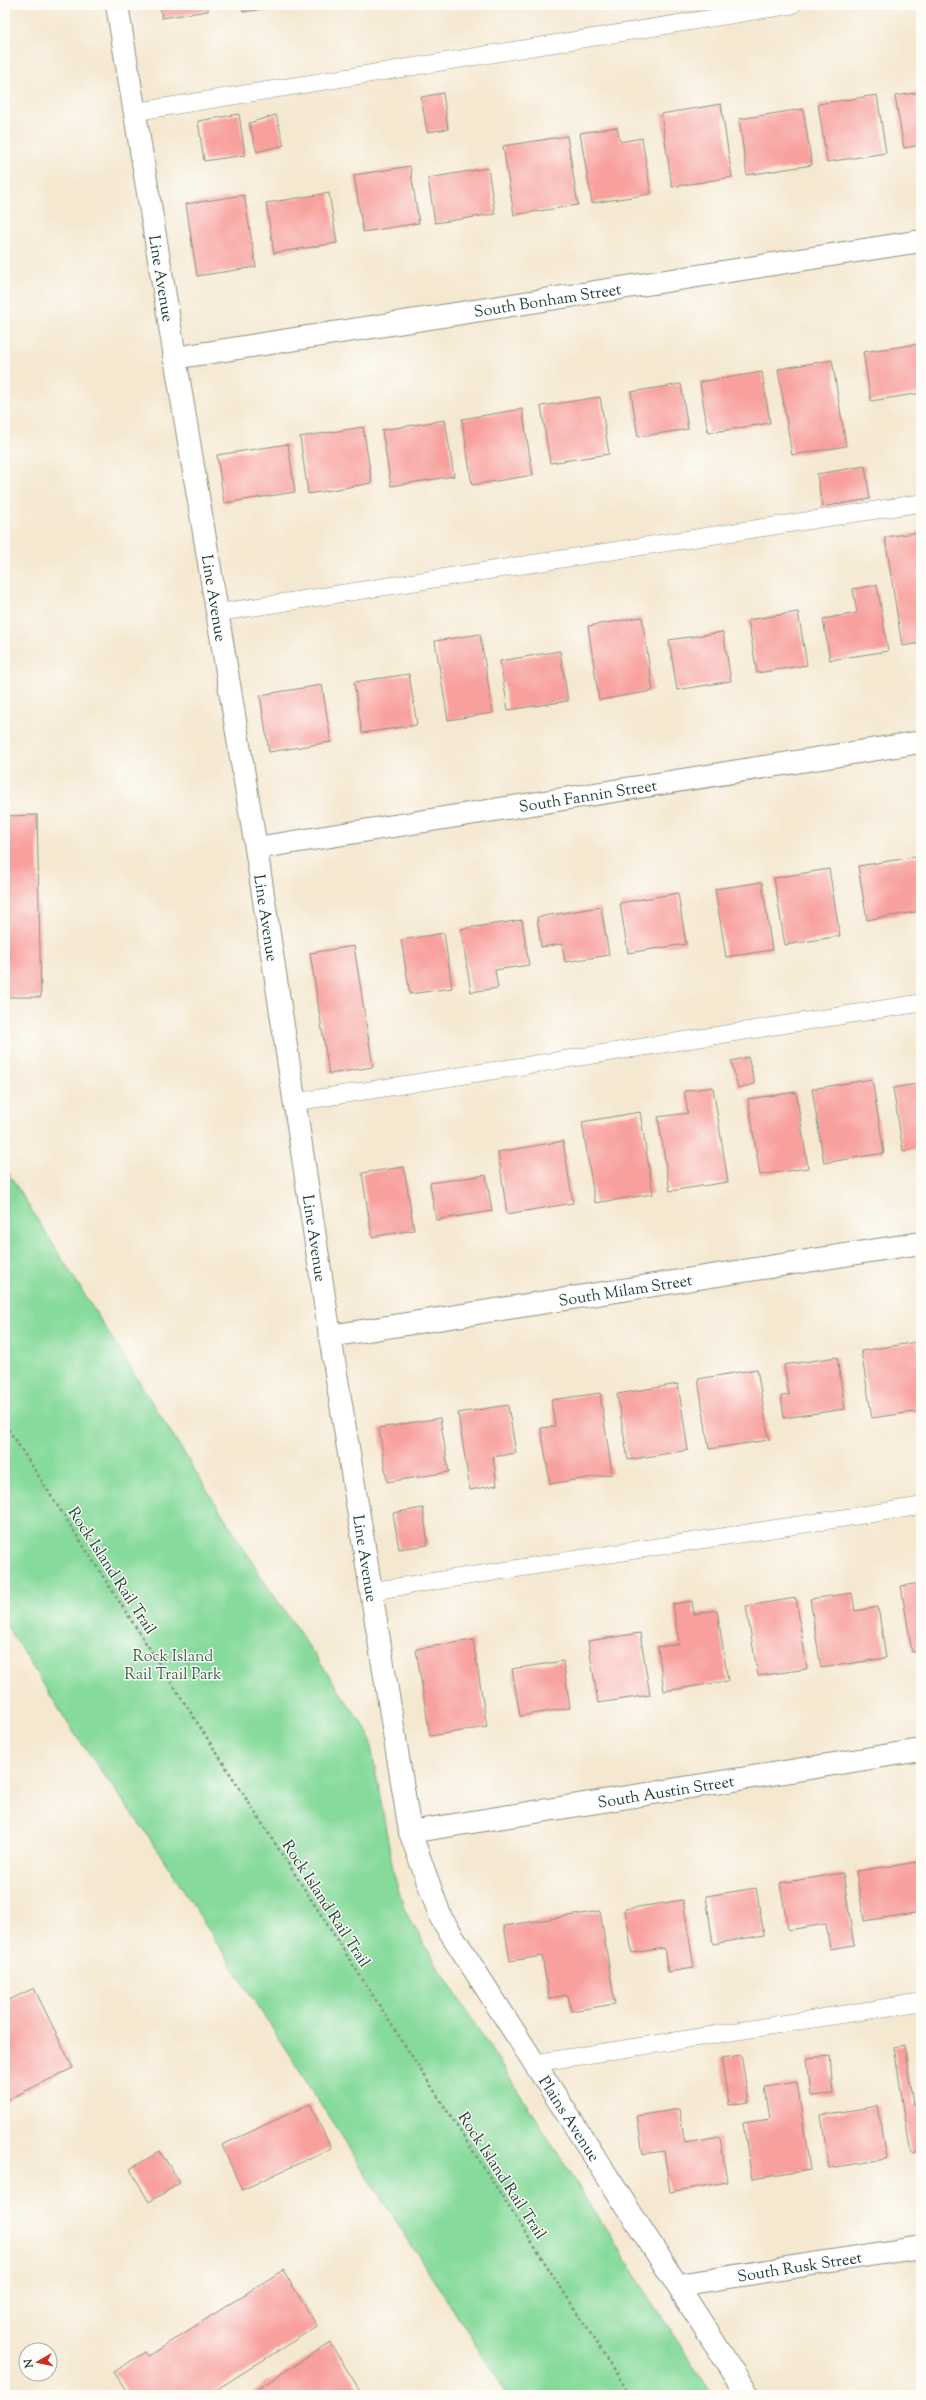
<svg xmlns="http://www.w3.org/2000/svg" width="926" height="2400" font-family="'Sorts Mill Goudy',serif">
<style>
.green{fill:#86da9b;stroke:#528c68}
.building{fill:#f8a09e}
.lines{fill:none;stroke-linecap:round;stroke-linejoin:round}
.service-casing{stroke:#8a9282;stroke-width:18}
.minor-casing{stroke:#8a9282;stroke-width:24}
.tertiary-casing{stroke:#8a9282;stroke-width:24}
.path{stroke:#8a9282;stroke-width:2.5;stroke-dasharray:3 3;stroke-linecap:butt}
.service{stroke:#fff;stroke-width:17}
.minor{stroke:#fff;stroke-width:22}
.tertiary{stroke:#fff;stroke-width:22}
.labels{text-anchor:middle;stroke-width:3;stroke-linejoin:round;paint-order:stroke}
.street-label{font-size:16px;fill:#1f3d34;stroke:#fdfcf7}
.park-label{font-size:16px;fill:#39644e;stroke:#fdfcf7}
</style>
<rect width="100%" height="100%" fill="#fdfcf7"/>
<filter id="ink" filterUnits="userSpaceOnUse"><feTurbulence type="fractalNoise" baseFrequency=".025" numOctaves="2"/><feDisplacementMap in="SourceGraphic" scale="8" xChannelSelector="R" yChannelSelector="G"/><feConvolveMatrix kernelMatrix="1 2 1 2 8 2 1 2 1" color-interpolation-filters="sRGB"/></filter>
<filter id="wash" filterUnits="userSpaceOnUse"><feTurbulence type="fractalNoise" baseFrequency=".012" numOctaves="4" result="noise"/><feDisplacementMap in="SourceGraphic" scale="16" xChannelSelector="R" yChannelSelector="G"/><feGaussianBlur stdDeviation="0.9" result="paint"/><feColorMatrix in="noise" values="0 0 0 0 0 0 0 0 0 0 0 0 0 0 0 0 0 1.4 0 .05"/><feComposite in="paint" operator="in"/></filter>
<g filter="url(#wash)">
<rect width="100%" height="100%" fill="#f5e8d1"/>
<polygon class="green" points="5,1168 268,1587 369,1734 394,1875 404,1908 427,1949 712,2395 508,2395 151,1840 74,1733 5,1623"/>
<g id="blocks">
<g class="building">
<polygon points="160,5 208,5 208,11 162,18"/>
<polygon points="242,5 283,5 283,6 243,12"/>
<polygon points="921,92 921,145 904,148 895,96"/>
<polygon points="443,93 448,129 427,132 421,97"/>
<polygon points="877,95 886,153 827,162 818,104"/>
<polygon points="721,104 732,177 672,187 661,114"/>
<polygon points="803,109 812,165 747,175 739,119"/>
<polygon points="239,114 245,155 204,161 198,121"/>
<polygon points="276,115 284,145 257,152 249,123"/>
<polygon points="617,127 620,142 642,138 651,194 592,203 580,133"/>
<polygon points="567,136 578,205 514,215 503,146"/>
<polygon points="410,166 419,223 363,232 354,175"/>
<polygon points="488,168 495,214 435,223 428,178"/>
<polygon points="329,193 337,243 274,253 266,203"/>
<polygon points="244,195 256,267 197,276 186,204"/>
<polygon points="919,344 921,393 871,401 863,352"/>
<polygon points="832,360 846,446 792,455 778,369"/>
<polygon points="762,372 770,423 708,433 700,382"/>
<polygon points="681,384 688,429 638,437 631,392"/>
<polygon points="600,397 609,454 550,463 541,406"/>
<polygon points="522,409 533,475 472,485 462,419"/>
<polygon points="445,420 454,476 391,486 382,430"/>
<polygon points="363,427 372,483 308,494 300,437"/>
<polygon points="288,444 295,492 224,503 217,455"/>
<polygon points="865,466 870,499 822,507 817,474"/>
<polygon points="921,532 921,643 902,646 885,537"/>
<polygon points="877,585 888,651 830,660 823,619 857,613 853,589"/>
<polygon points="798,612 807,665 757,673 748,620"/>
<polygon points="642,617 653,691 599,700 588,626"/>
<polygon points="723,632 731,681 677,690 669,640"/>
<polygon points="480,634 493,713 448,720 435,641"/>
<polygon points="560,651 568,701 508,710 500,661"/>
<polygon points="409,674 417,725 362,733 354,682"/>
<polygon points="322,685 331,742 269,752 260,695"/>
<polygon points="37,815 41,997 5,997 5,816"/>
<polygon points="920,856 921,911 867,920 858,866"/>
<polygon points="829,869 840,936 785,945 774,878"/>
<polygon points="762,882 772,950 726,957 715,889"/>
<polygon points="678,893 686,944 628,953 620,903"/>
<polygon points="601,907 609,955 565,962 562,944 541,947 537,917"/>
<polygon points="522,920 529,965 495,970 498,988 471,992 461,929"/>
<polygon points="444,933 452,988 410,994 401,940"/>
<polygon points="354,946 373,1067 329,1074 310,953"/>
<polygon points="748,1057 755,1084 738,1088 731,1061"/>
<polygon points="872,1079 884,1153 824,1163 812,1089"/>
<polygon points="921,1083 921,1148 903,1151 893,1088"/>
<polygon points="713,1087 728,1182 670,1191 658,1117 688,1113 684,1091"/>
<polygon points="796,1092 808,1168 760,1175 748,1099"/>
<polygon points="640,1112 653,1194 595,1203 582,1122"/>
<polygon points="563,1141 573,1203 507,1214 498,1152"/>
<polygon points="404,1167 414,1230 372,1237 362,1173"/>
<polygon points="486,1175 492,1211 436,1220 430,1183"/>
<polygon points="917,1342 921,1367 921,1411 872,1418 861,1351"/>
<polygon points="837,1357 845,1409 784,1418 781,1396 789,1395 784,1365"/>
<polygon points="757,1369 769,1440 709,1449 698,1379"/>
<polygon points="678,1384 688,1450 628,1460 617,1394"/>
<polygon points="600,1393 612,1474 550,1484 541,1428 555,1426 551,1400"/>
<polygon points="508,1405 516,1453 493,1457 497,1485 470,1490 458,1413"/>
<polygon points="440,1418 449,1472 387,1482 379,1428"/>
<polygon points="423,1508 428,1545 399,1549 393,1513"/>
<polygon points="921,1583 921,1651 912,1652 901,1586"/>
<polygon points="852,1593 855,1611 878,1607 886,1658 821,1668 810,1599"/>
<polygon points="796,1598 807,1669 758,1676 746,1606"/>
<polygon points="692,1601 694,1614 717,1610 728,1681 664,1691 658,1647 679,1644 673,1604"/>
<polygon points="640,1633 650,1695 598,1703 588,1641"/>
<polygon points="473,1640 487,1727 430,1736 416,1649"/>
<polygon points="563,1661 570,1708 520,1716 512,1669"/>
<polygon points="918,1862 921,1881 921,1912 864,1921 856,1871"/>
<polygon points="843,1873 854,1945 830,1949 826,1924 788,1930 780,1883"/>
<polygon points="756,1888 764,1935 713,1944 706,1896"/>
<polygon points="683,1900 694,1968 668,1972 664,1948 632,1953 625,1909"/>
<polygon points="600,1911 615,2004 571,2011 568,1995 549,1998 542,1956 510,1961 504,1926"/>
<polygon points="34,1988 73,2068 5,2101 5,2002"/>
<polygon points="904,2045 913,2104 921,2103 921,2152 911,2154 894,2047"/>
<polygon points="741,2055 749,2102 729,2105 721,2058"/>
<polygon points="830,2056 833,2094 811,2096 807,2058"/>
<polygon points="797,2082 810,2170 752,2179 743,2123 770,2119 765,2087"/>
<polygon points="310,2104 331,2148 242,2190 222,2145"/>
<polygon points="878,2106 886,2159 829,2168 821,2115"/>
<polygon points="679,2109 685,2143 720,2137 727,2182 670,2192 664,2151 643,2154 637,2116"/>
<polygon points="160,2151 180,2183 149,2202 130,2169"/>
<polygon points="283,2270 317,2326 208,2395 129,2395 114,2372 145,2352 148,2356"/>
<polygon points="330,2343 363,2395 248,2395"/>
</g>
</g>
</g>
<g filter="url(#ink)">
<use href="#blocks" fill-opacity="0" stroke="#8a9282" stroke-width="1"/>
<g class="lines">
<g class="service-casing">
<g id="service">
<polyline points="134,112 792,5"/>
<polyline points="216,613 921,503"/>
<polyline points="295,1102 921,1003"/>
<polyline points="371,1591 921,1506"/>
<polyline points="535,2063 921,2002"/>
</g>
</g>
<g class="minor-casing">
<g id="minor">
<path id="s1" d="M 174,358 L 921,241"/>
<path id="s2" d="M 256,848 L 921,742"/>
<path id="s3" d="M 330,1336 L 921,1243"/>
<path id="s4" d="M 410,1832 L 921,1750"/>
<path id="s5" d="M 678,2285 L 921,2247"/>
</g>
</g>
<g class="tertiary-casing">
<g id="tertiary">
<path id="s6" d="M 117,5 L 256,848 L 330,1336 L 410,1832 L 441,1918 L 748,2395"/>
</g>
</g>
<polyline class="path" points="5,1424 630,2395"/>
<use href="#service" class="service"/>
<use href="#minor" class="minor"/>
<use href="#tertiary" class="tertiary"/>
</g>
</g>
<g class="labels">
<g class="street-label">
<text dy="6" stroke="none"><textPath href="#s6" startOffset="277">Line Avenue</textPath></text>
<text dy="6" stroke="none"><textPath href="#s1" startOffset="378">South Bonham Street</textPath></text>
<text dy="6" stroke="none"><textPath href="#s6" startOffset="601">Line Avenue</textPath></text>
<text dy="6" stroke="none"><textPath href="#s2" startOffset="336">South Fannin Street</textPath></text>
<text dy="6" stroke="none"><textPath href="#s6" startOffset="925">Line Avenue</textPath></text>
<text dy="6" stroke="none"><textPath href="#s6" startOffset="1249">Line Avenue</textPath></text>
<text dy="6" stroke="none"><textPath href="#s3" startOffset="299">South Milam Street</textPath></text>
<text dy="6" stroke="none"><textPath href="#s6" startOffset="1573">Line Avenue</textPath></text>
<text transform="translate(113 1570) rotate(57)" y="6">Rock Island Rail Trail</text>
<text dy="6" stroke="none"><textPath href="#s4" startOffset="259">South Austin Street</textPath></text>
<text transform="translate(327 1903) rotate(57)" y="6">Rock Island Rail Trail</text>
<text dy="6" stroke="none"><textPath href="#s6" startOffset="2180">Plains Avenue</textPath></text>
<text transform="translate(503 2175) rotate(57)" y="6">Rock Island Rail Trail</text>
<text dy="6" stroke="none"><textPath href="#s5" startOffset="123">South Rusk Street</textPath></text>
</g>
<g class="park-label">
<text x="173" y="1661">Rock Island<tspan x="173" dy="18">Rail Trail Park</tspan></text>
</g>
</g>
<rect width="926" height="2400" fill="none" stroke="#fdfcf7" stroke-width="20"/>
<g transform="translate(38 2362) rotate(261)"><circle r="19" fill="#fdfcf7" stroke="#a4b0a9"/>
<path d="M0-3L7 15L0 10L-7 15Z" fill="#c8321e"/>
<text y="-6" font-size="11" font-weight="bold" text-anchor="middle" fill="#1f3d34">N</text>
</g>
</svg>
